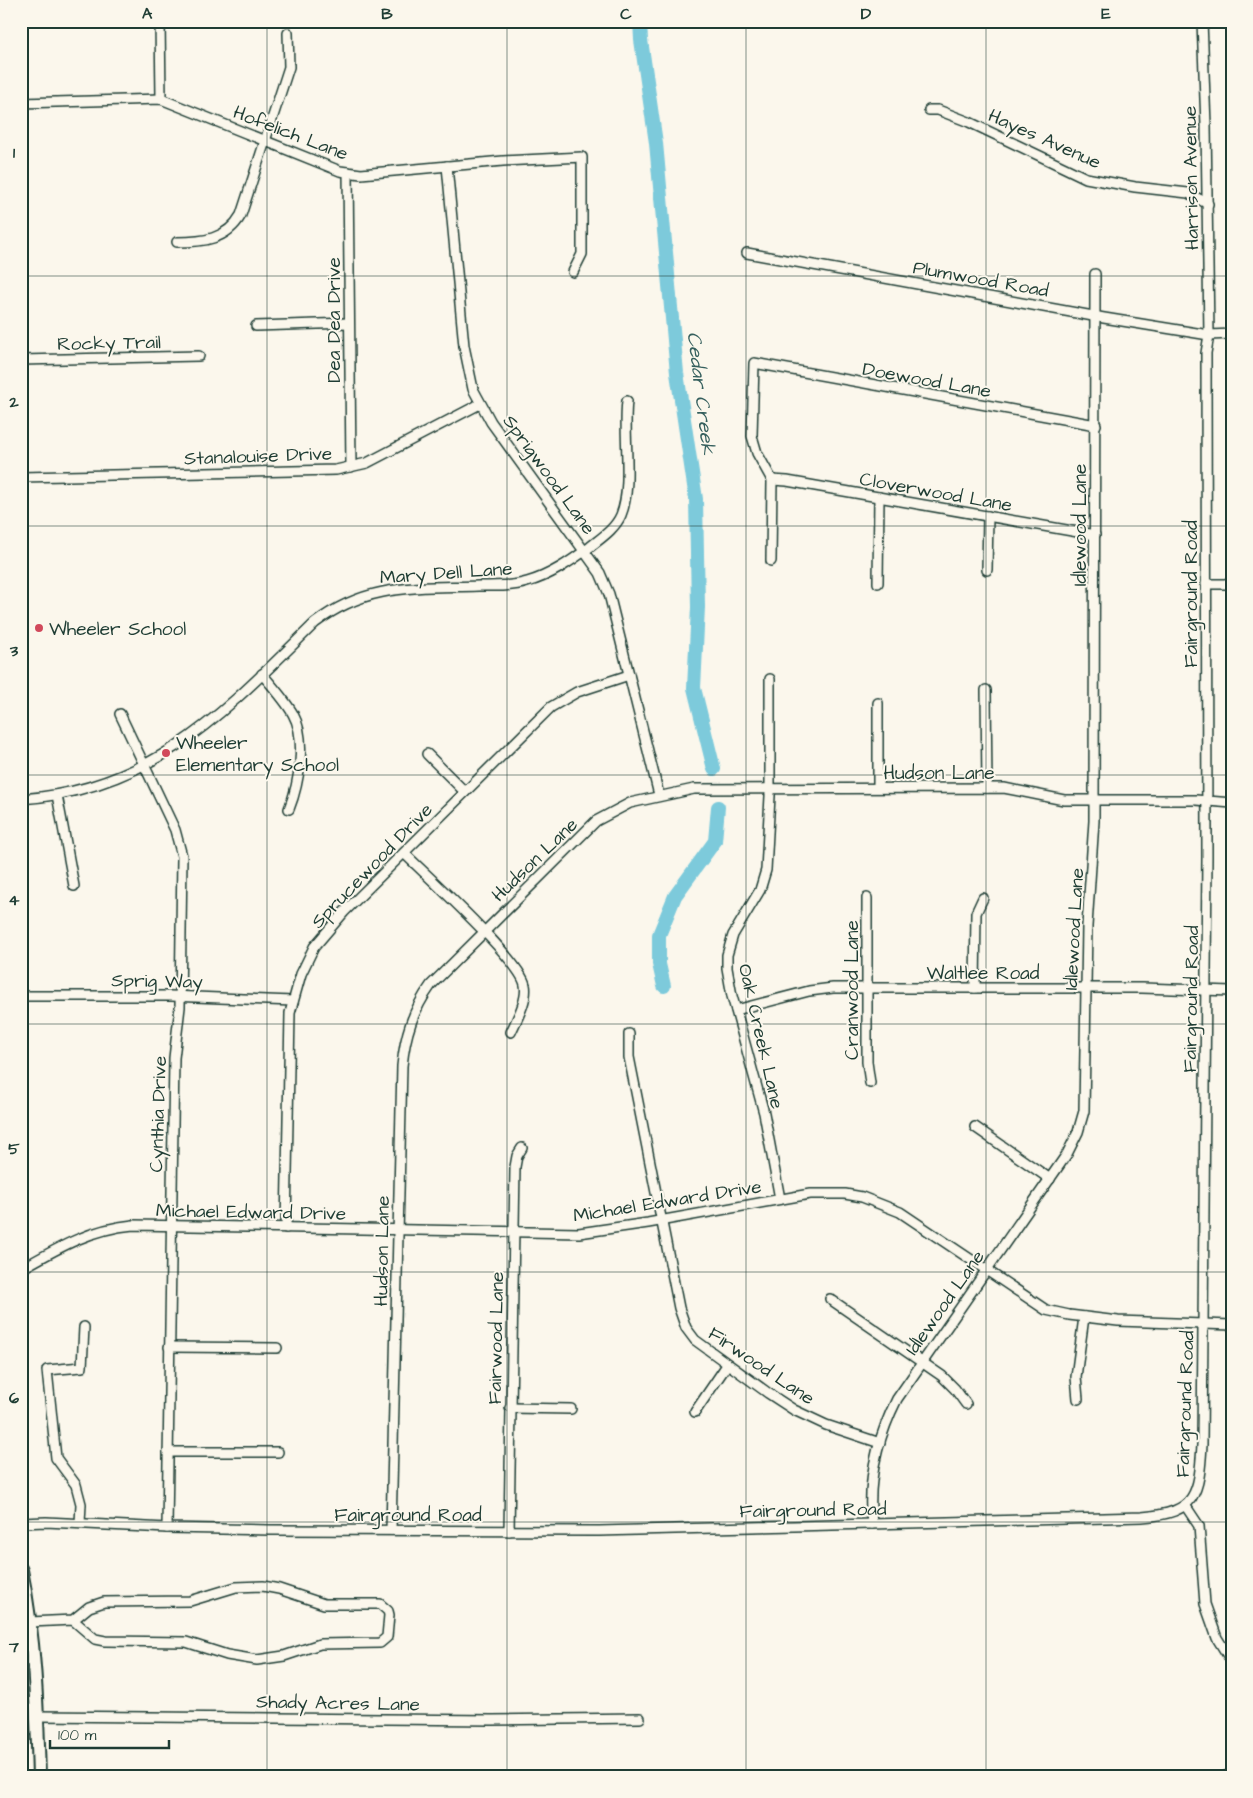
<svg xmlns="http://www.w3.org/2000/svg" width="1253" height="1798" font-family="'Architects Daughter',sans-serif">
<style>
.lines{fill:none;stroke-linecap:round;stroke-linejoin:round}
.river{stroke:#7dcadb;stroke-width:14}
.minor-casing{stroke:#1f3d34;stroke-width:12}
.secondary-casing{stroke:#1f3d34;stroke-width:16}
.minor{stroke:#fbf7ec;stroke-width:9}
.secondary{stroke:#fbf7ec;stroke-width:12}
.grid{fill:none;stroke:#1f3d34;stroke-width:1;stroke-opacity:0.55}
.poi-dot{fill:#d1495b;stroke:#fbf7ec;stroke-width:2}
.labels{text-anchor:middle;stroke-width:4;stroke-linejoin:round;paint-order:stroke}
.street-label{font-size:19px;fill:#1f3d34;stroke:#fbf7ec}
.poi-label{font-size:19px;fill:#1f3d34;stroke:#fbf7ec;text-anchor:start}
.water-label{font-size:20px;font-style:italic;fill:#36605e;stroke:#fbf7ec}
.neatline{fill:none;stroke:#1f3d34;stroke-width:2}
.grid-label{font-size:16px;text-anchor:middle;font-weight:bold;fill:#1f3d34}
</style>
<rect width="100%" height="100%" fill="#fbf7ec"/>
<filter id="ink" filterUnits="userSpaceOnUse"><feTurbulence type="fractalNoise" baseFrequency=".02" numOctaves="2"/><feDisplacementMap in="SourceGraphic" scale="10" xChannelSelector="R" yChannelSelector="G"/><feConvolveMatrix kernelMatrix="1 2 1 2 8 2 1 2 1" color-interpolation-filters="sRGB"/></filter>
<g filter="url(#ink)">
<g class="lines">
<g class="river">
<polyline points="640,21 641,40 656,143 677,373 696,499 698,607 694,688 714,769"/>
<polyline points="664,986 659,964 659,935 675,896 715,841 718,807"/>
</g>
<g class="minor-casing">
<g id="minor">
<polyline points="160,21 161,99"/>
<polyline points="21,103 161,99 340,171 361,174 503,161 582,157 582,254 573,272"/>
<polyline points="929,110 938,110 969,122 1086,178 1135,187 1188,193 1208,204"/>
<polyline points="447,166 464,346 473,389 491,422 600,573 609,594 659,795"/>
<polyline points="348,172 351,467"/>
<path d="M 177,242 C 202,242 227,240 241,215 L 289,67 L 288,33"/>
<polyline points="747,253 1104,318 1209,335 1232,334"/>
<polyline points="256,326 349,323"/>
<polyline points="21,360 199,356"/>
<polyline points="21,477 336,470 367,463 480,404"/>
<polyline points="772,480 787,481 1095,535"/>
<polyline points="771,561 772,480 757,453 752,436 754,363 1096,425"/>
<polyline points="987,570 988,516"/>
<polyline points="878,583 879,497"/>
<polyline points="1206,584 1232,584"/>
<path d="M 262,674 C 273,687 285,700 293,714 C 307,739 299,784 289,809"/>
<polyline points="770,679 770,796 766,870 760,890 733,935 727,955 727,968 732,996 764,1113 780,1199"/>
<polyline points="986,690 987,788"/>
<polyline points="120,714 175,830 182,856 180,1007 174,1058 167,1528"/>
<polyline points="427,754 465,792"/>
<polyline points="878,787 878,703"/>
<polyline points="57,795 74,886"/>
<path d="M 21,799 C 154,790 226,710 315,623 C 367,583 416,588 478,586 C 494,586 511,587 527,582 C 550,576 571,561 590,547 C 601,538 615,529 621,515 C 633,486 623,434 627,401"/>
<path d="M 404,853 C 426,875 521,961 525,985 C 528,999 517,1019 511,1032"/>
<polyline points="867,898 867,1062 870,1083"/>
<polyline points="975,988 976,913 983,898"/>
<polyline points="21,996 171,996 293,1001"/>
<polyline points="736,1010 809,991 833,988 1142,988 1232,991"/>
<polyline points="629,1034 629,1057 679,1308 686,1328 695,1340 768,1393 794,1410 826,1425 880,1443"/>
<polyline points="975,1127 1050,1179"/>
<polyline points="286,1228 290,1013 301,974 314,947 344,912 551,707 577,692 629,675"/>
<path d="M 21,1269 C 58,1248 90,1229 133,1225 L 579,1233 L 648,1223 L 810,1194 L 845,1194 L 862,1197 L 900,1212 L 1046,1310 L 1069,1315 L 1118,1321 L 1232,1325"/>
<polyline points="830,1299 942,1376 955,1389 966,1404"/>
<polyline points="169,1347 277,1348"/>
<polyline points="1078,1399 1076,1377 1084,1317"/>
<polyline points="510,1408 571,1409"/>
<polyline points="695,1412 727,1365"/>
<polyline points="168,1452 278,1452"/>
<polyline points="1185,1505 1199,1526 1205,1604 1217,1638 1232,1662"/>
<path d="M 21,1523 L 46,1522 L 167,1528 L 270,1530 L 599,1531 L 1142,1517 C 1197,1513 1199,1494 1202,1445 L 1207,856 L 1206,353 L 1209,335 L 1206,125 L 1202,21"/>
<polyline points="80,1523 81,1504 76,1485 56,1458 47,1370 82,1367 84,1327"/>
<path d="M 872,1524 C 867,1481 878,1437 897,1399 L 1067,1154 L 1078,1132 L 1084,1111 L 1087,926 L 1094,821 L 1095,274"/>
<path d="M 391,1530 L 402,1066 C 405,1035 413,1010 431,985 L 596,821 L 630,803 L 694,789 L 1004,788 L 1064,800 L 1196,800 L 1232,803"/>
<polyline points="509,1531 515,1167 517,1156 522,1148"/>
<polyline points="30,1622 73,1620 95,1639 105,1641 186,1642 227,1655 257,1660 284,1656 320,1644 380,1643 387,1637 389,1615 388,1611 380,1604 324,1604 279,1589 263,1586 236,1587 190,1601 104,1602 89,1607 73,1620"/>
<polyline points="37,1716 492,1720 640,1718"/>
<polyline points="1224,1777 1232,1773"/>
</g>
</g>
<g class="secondary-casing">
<path id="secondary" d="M 21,1570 C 35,1638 37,1707 39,1777"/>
</g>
<use href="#minor" class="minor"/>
<use href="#secondary" class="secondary"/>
</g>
</g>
<path class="grid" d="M 267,21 L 267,1777M 507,21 L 507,1777M 746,21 L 746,1777M 986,21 L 986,1777M 21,276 L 1232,276M 21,526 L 1232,526M 21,775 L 1232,775M 21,1024 L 1232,1024M 21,1272 L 1232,1272M 21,1522 L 1232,1522"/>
<g class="poi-dot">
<circle cx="39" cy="628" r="5"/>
<circle cx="166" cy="753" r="5"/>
</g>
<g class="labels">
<g class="street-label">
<text transform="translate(291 132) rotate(21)" y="7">Hofelich Lane</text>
<text transform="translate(1045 138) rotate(24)" y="7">Hayes Avenue</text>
<text transform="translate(1190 178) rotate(-91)" y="7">Harrison Avenue</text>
<text transform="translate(981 278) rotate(10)" y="7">Plumwood Road</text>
<text transform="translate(333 320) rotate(-90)" y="7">Dea Dea Drive</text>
<text transform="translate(109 342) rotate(-1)" y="7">Rocky Trail</text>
<text transform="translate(927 379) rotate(10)" y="7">Doewood Lane</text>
<text transform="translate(258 455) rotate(-2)" y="7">Stanalouise Drive</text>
<text transform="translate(550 474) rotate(54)" y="7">Sprigwood Lane</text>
<text transform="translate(936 491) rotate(10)" y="7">Cloverwood Lane</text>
<text transform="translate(1079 525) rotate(-90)" y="7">Idlewood Lane</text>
<text transform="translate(446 572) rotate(-4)" y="7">Mary Dell Lane</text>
<text transform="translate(1190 594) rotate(-90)" y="7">Fairground Road</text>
<text x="939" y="779">Hudson Lane</text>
<text transform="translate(534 859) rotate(-44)" y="7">Hudson Lane</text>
<text transform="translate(371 865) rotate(-46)" y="7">Sprucewood Drive</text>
<text transform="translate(1073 929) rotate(-87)" y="7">Idlewood Lane</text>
<text x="983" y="979">Waltlee Road</text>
<text transform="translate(157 980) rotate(1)" y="7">Sprig Way</text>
<text transform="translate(851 990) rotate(-90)" y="7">Cranwood Lane</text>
<text transform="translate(1190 999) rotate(-89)" y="7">Fairground Road</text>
<text transform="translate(762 1036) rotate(77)" y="7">Oak Creek Lane</text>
<text transform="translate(157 1114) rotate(-88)" y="7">Cynthia Drive</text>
<text transform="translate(667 1200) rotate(-9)" y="7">Michael Edward Drive</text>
<text transform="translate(251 1211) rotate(1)" y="7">Michael Edward Drive</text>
<text transform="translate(381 1251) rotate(-89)" y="7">Hudson Lane</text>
<text transform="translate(944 1302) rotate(-55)" y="7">Idlewood Lane</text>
<text transform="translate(495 1338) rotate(-89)" y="7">Fairwood Lane</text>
<text transform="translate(762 1365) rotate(34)" y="7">Firwood Lane</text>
<text transform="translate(1184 1404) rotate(-88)" y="7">Fairground Road</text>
<text transform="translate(813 1509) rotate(-1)" y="7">Fairground Road</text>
<text x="408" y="1521">Fairground Road</text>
<text transform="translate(338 1702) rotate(1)" y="7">Shady Acres Lane</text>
</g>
<g class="poi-label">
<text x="49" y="635">Wheeler School</text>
<text x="176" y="749">Wheeler<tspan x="176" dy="22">Elementary School</tspan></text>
</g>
<g class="water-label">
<text transform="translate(702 393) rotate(83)" y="7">Cedar Creek</text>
</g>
</g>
<rect width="1253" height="1798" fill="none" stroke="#fbf7ec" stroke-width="55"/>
<path d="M50 1740v8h119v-8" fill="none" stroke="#1f3d34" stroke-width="2.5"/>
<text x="58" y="1740" font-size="15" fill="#1f3d34" stroke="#fbf7ec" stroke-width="4" paint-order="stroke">100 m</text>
<rect x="28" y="28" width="1198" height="1742" class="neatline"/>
<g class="grid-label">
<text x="147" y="19">A</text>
<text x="387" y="19">B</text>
<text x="626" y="19">C</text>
<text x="866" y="19">D</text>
<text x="1106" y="19">E</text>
<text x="14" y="158">1</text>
<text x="14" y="407">2</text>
<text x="14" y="656">3</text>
<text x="14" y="905">4</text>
<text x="14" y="1154">5</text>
<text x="14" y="1403">6</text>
<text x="14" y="1652">7</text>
</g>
</svg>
